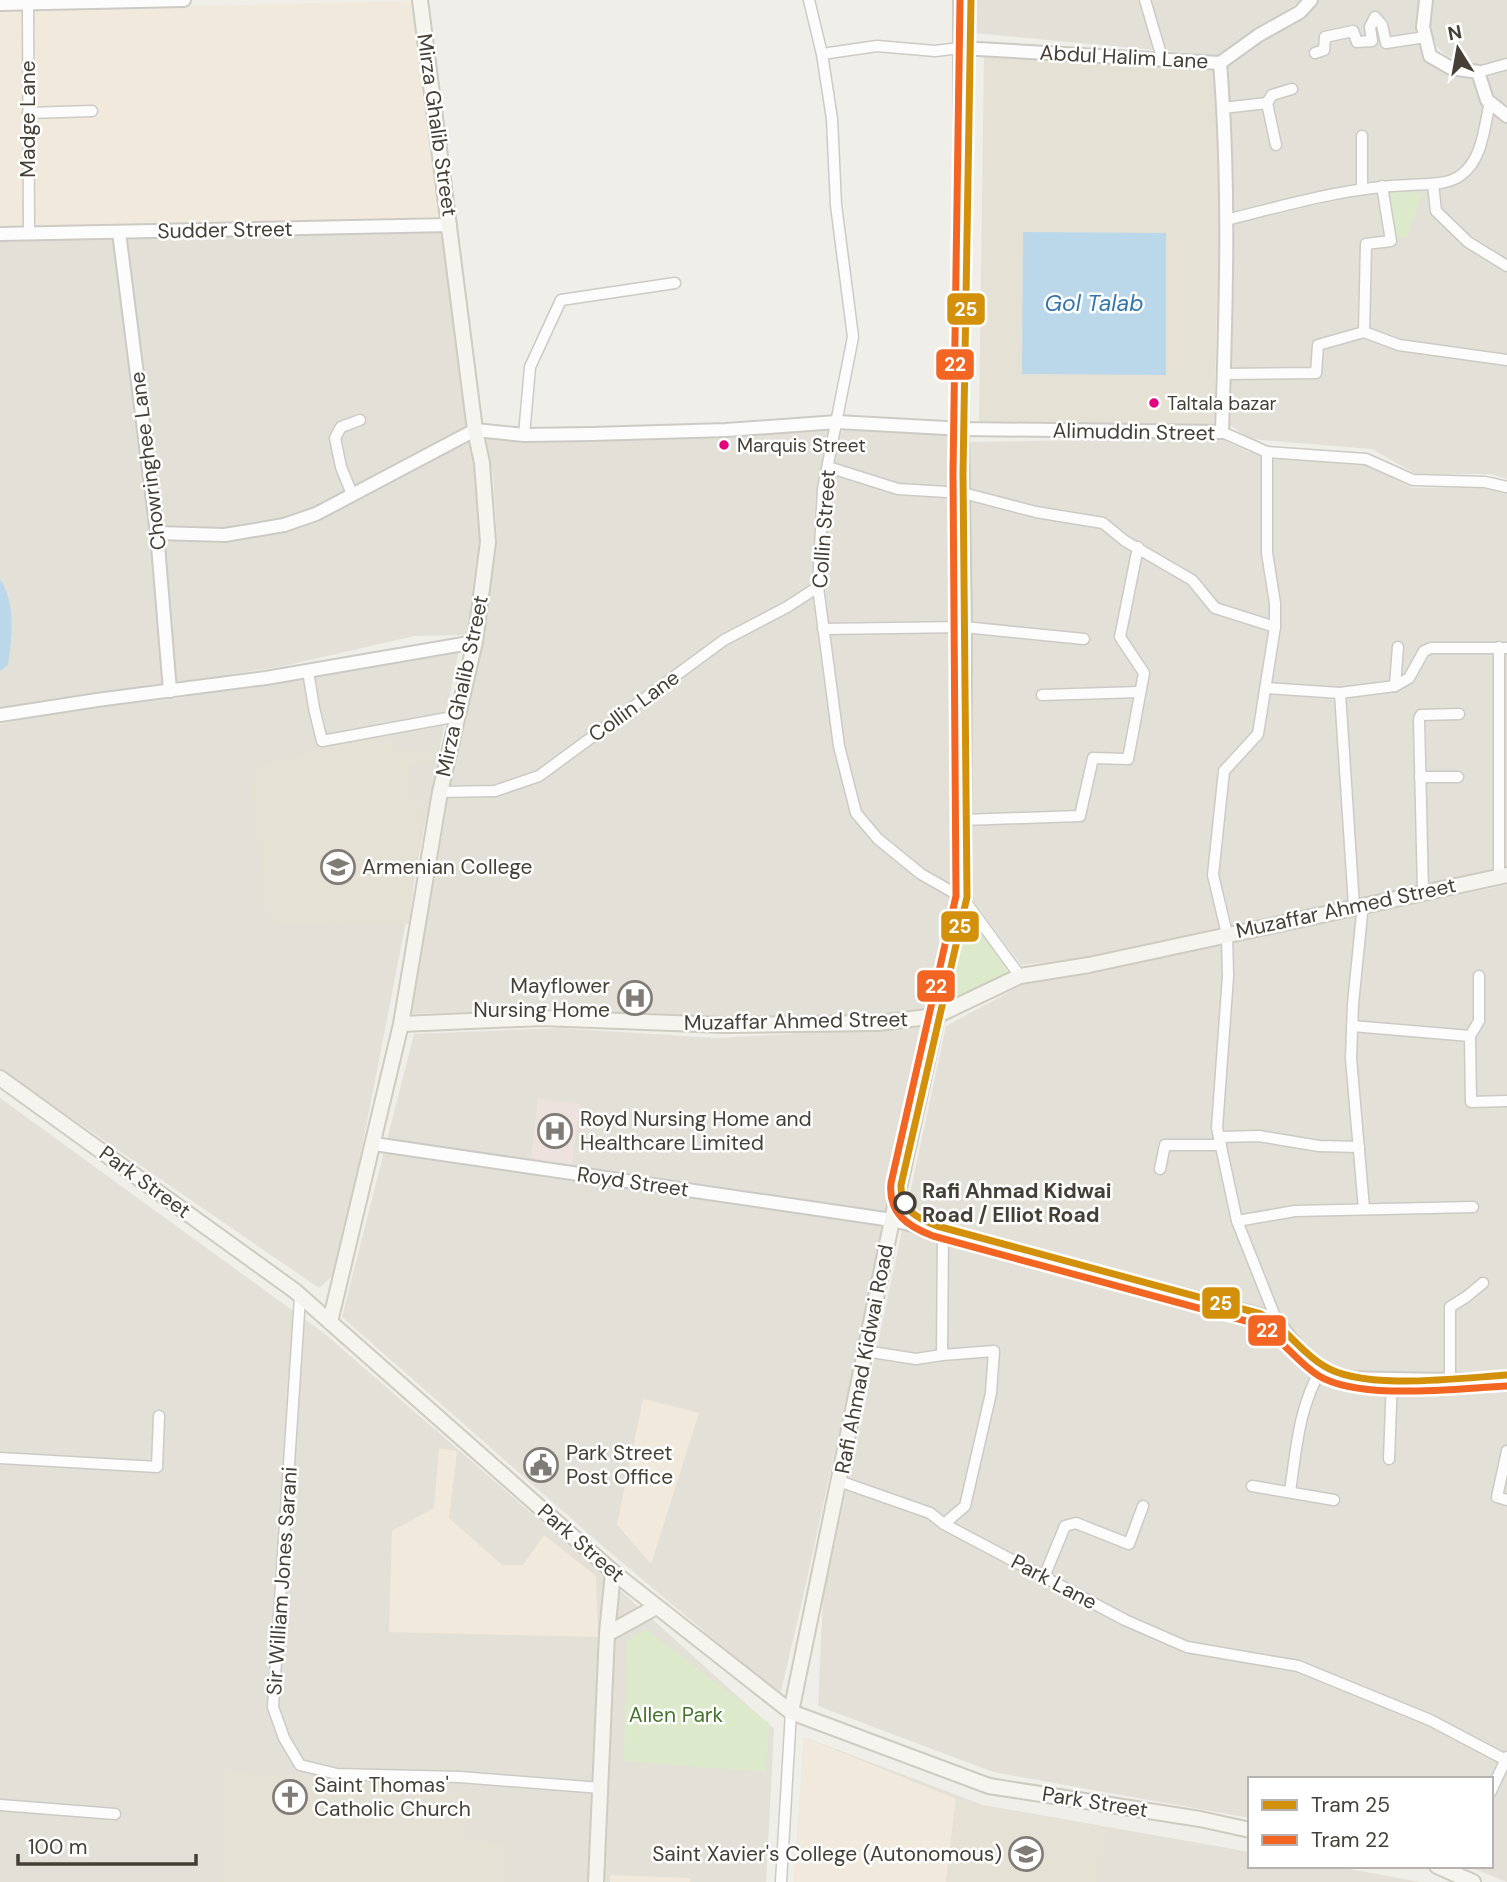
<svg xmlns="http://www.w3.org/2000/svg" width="1507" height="1882" font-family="'DM Sans',sans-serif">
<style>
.residential{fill:#e3e0d7}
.commercial{fill:#f1eadc}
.education{fill:#e6e1d5}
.medical{fill:#eee2de}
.green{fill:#dce9ca}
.water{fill:#bbd8eb}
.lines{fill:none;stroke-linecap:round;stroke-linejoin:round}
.minor-casing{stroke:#cccac5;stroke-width:13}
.tertiary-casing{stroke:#cccac5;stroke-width:16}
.secondary-casing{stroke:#cecbc0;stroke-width:18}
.minor{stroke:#fdfcfc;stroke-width:10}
.tertiary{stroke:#fdfcfc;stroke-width:12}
.secondary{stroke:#f6f4ef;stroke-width:14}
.tram{stroke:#d9d9d8;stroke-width:2}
.tram-1-casing{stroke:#fff;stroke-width:12}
.tram-2-casing{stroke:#fff;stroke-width:12}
.tram-1{stroke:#d3910b;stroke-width:7}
.tram-2{stroke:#f26522;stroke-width:7}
.bus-dot{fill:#e5007d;stroke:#fff;stroke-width:2.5}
.stop-dot{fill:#fff;stroke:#453f36;stroke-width:3.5}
.labels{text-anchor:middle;stroke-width:5;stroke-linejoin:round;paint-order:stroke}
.bus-label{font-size:19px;fill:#453f36;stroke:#fff;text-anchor:start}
.street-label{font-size:21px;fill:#453f36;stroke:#fff}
.poi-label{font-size:21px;fill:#453f36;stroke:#fff;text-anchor:start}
.stop-label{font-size:21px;font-weight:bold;fill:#453f36;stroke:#fff;text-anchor:start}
.park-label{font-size:21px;fill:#46732c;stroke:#fff}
.water-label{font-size:23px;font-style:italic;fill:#3577ab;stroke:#fff}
.line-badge{stroke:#fff;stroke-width:2.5}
.badge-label{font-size:19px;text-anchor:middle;font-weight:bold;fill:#fff}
</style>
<rect width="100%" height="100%" fill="#efeee9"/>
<g class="residential">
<polygon points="973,0 1302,0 1219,56 972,33"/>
<polygon points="1320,0 1421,0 1424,58 1445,72 1474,76 1480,103 1507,123 1507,479 1491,474 1416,474 1372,449 1250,439 1227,423 1225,66 1306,15"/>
<polygon points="1432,0 1507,0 1507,106 1491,94 1476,65 1447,56 1436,46 1429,22"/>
<polygon points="443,230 483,539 468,635 414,636 284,666 0,711 0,241"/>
<polygon points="839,427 955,436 958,766 954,899 930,1010 871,1015 741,1017 547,1010 411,1014 451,782 482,641 497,540 493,475 485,438 525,441 670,438"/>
<polygon points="1219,438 1249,452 1361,460 1412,488 1483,487 1507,493 1507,867 1091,957 1021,965 970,896 972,705 968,442"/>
<polygon points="417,649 459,649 338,1271 319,1288 0,1069 0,724 74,710 180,698"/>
<polygon points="1507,885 1507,1882 1467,1866 1491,1866 1491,1779 1250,1779 1250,1818 993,1772 818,1706 823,1598 946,1026 1022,985"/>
<polygon points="928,1026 803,1597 780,1695 606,1549 342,1317 414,1034 557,1028 717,1038"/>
<polygon points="0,1098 325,1334 621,1591 774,1729 766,1882 0,1882"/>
<polygon points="804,1737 983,1805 1250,1852 1250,1866 1333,1866 1421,1882 794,1882"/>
</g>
<g class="commercial">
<polygon points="415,1 444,219 0,229 0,10"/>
<polygon points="643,1399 699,1413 651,1564 617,1525"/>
<polygon points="439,1448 457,1451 449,1518 502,1565 523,1565 544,1535 596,1576 598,1637 389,1632 392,1531 434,1508"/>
<polygon points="804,1737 956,1799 946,1882 794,1882"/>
<polygon points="610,1875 690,1878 690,1882 610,1882"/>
</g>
<g class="education">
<polygon points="984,55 1215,66 1221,167 1214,425 979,428"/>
<polygon points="385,733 400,752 433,748 430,764 412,764 407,797 424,802 409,924 289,925 266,923 249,768"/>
<polygon points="224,1769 472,1793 465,1838 506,1844 504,1882 220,1882"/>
<polygon points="956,1799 1021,1814 1106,1827 1100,1882 946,1882"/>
</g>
<polygon class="medical" points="538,1099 580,1104 572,1164 531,1158"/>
<g class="green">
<polygon points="1385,190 1422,194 1407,237 1390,238"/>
<polygon points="966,909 1009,973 942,1008"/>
<polygon points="645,1629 769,1723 766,1772 624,1761 626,1642"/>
</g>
<g class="water">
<polygon points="1023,232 1166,233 1166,375 1022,374"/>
<path d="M 0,579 C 16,603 12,637 8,665 L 0,671 Z"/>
</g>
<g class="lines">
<g class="minor-casing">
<g id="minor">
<polyline points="809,0 822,54 832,119 836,205 853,337 823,489 818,587 839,746 856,813 878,839 921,874 963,898 1020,976"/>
<polyline points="1145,0 1163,61"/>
<polyline points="28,4 29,234"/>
<polyline points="1315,53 1324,50 1325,37 1353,31 1357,42 1372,41 1370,27 1375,17 1382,25 1386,43 1425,37"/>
<polyline points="822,54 877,46 935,51 960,48"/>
<polyline points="1478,72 1507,64"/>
<polyline points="1267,103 1272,95 1292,89"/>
<polyline points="1223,108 1267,103 1276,145"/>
<polyline points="28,113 92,111"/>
<polyline points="1433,184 1436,211 1468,242 1507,266"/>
<polyline points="1362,189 1362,136"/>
<path d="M 1226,220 C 1287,205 1347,187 1409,185 C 1425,184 1449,185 1461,175 C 1483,159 1484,127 1490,102"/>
<polyline points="1364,332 1366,244 1391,241 1382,186"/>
<polyline points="1224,374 1316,373 1318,345 1364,332 1399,345 1507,360"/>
<polyline points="1222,432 1267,452 1366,459 1413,480 1485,482 1507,487"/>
<polyline points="524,435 530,367 561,300 675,283"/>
<polyline points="1267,452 1267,553 1275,603 1275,627 1258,734 1224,771 1213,875 1227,934 1228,976 1217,1128 1237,1221 1276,1319"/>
<polyline points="828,467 898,489 963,493 1036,512 1103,523 1125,541 1192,580 1215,608 1275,627"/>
<polyline points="352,494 341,467 335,438 341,427 360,420"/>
<polyline points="823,629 964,627 1084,639"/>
<polyline points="1499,647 1499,875"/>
<polyline points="308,671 314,708 322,741 458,716"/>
<polyline points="1395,686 1398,647"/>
<polyline points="1267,688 1340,693 1395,686 1409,678 1424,651 1431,648 1507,648"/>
<polyline points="1340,693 1354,906"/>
<polyline points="1042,695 1140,692"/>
<polyline points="1420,777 1458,777"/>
<polyline points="440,792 495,791 539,776 724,640 787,607 818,587"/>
<polyline points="963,820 1080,816 1093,758 1128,759 1144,673 1120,637 1138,547"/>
<polyline points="1423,891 1419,719 1421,715 1459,714"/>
<polyline points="1363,904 1353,1004 1351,1058 1364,1209"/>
<polyline points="1352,1026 1470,1036 1471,1102 1507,1101"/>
<polyline points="1470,1036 1479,1021 1479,976"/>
<polyline points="1219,1137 1259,1136 1319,1146 1359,1147"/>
<polyline points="1160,1169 1165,1145 1221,1145"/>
<polyline points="1237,1221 1295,1211 1473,1207"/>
<polyline points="943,1232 942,1355 994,1351 991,1393 965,1506 944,1524 1125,1620 1187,1647 1298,1666 1430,1720 1504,1759"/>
<polyline points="300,1297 273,1707 284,1738 300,1765 337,1774 460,1777 601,1788"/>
<polyline points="865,1351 916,1359 942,1355"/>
<polyline points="1450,1380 1450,1307 1466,1297 1483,1283"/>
<polyline points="1507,1451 1497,1497 1507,1500"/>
<polyline points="0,1458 157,1467 159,1416"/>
<polyline points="1389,1459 1392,1379"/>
<polyline points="839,1481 930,1513 944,1524"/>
<polyline points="1252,1486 1334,1500"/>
<path d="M 1290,1492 C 1296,1450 1299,1405 1322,1368"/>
<polyline points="1044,1577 1065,1526 1076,1523 1129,1544 1143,1506"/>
<polyline points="1491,1791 1507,1757"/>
<polyline points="0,1805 115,1814"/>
<polyline points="781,1882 791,1712"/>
</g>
</g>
<g class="tertiary-casing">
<g id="tertiary">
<polyline points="1426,0 1423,27 1430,56 1451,68 1478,72 1487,100 1507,116"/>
<polyline points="0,4 184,0"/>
<polyline points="960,48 1220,63 1259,35 1300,12 1311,0"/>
<polyline points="119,232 157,533 170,691"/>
<polyline points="0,234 450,225"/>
<path d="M 157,533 L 225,535 L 284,525 L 316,514 L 475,430 L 524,435 L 592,434 L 726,430 L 837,422 L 964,429 L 1222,432 C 1226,309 1230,186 1220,63"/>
<polyline points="0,715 97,700 266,678 475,642"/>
<polyline points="374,1144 892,1220 943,1232 1276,1319 1302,1354 1336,1378 1507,1381"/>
</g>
</g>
<g class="secondary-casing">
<g id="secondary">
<polyline points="401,1024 542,1018 724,1025 878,1023 936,1016 1020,976 1089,965 1507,875"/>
<polyline points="0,1078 295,1291 613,1572 791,1712 989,1786 1200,1819 1250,1830"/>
<polyline points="330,1322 401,1024 440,792 475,642 488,542 482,463 475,430 420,0"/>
<polyline points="607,1634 656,1607"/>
<polyline points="791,1712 892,1220 963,898 964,627 961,429 961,0"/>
<polyline points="1437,1866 1473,1882"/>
<polyline points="596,1882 607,1634 613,1572"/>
</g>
</g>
<use href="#minor" class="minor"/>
<use href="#tertiary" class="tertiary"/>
<use href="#secondary" class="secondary"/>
<path class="tram" d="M 967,0 L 959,473 L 962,897 L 897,1184 C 892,1212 913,1222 936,1230 L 1259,1318 C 1286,1331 1300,1358 1325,1373 C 1361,1394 1463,1381 1507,1379"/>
<g class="tram-1-casing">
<path id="tram-1" d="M 971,0 L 963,473 L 967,897 L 901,1185 C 900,1209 916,1218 937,1226 L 1261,1314 C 1286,1327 1300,1352 1324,1366 C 1363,1391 1460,1378 1507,1375"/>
</g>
<g class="tram-2-casing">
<path id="tram-2" d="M 960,0 L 953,473 L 956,896 L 891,1183 C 888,1213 907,1226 933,1236 L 1257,1324 C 1281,1337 1296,1362 1319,1376 C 1361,1401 1458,1388 1507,1386"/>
</g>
<use href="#tram-1" class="tram-1"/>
<use href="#tram-2" class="tram-2"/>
</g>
<defs>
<g id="university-ring" transform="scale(1.75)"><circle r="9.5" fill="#fff" stroke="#807c75" stroke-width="1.5"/><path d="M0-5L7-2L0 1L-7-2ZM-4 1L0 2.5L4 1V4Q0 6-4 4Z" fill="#807c75"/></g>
<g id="hospital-ring" transform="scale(1.75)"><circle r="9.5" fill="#fff" stroke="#807c75" stroke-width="1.5"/><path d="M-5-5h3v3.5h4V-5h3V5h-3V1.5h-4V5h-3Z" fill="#807c75"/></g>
<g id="civic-ring" transform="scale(1.75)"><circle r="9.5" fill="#fff" stroke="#807c75" stroke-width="1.5"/><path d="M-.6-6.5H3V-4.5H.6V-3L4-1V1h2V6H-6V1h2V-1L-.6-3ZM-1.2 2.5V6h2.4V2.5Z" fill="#807c75"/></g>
<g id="church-ring" transform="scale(1.75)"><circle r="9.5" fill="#fff" stroke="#807c75" stroke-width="1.5"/><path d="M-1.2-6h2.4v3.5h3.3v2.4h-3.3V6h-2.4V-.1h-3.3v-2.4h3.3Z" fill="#807c75"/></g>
</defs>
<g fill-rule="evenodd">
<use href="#university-ring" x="338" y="867"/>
<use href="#hospital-ring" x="635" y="998"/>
<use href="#hospital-ring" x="555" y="1131"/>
<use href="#civic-ring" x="541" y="1465"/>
<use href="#church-ring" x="290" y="1797"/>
<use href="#university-ring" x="1026" y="1854"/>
</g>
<g class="bus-dot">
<circle cx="1154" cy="403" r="6"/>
<circle cx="724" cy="445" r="6"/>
</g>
<circle class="stop-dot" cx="905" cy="1203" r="10"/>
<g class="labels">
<g class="bus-label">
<text x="1167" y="410">Taltala bazar</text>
<text x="737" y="452">Marquis Street</text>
</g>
<g class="street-label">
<text transform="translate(1124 57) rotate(3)" y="7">Abdul Halim Lane</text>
<text transform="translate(28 119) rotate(-90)" y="7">Madge Lane</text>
<text transform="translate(437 125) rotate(82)" y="7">Mirza Ghalib Street</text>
<text transform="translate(225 230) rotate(-1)" y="7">Sudder Street</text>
<text transform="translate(1134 432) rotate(1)" y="7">Alimuddin Street</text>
<text transform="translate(148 461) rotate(-97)" y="7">Chowringhee Lane</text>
<text transform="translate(824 529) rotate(-86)" y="7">Collin Street</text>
<text transform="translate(462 686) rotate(-78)" y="7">Mirza Ghalib Street</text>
<text transform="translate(634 706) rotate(-36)" y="7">Collin Lane</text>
<text transform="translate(1346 908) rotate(-12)" y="7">Muzaffar Ahmed Street</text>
<text transform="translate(796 1021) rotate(-1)" y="7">Muzaffar Ahmed Street</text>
<text transform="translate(145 1182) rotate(36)" y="7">Park Street</text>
<text transform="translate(633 1182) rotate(8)" y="7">Royd Street</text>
<text transform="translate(864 1359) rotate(-79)" y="7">Rafi Ahmad Kidwai Road</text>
<text transform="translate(581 1543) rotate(41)" y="7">Park Street</text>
<text transform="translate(282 1581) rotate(-86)" y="7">Sir William Jones Sarani</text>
<text transform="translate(1054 1582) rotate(28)" y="7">Park Lane</text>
<text transform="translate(1095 1802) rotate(9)" y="7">Park Street</text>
</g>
<g class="poi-label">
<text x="362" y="874">Armenian College</text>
<text x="610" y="993" text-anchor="end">Mayflower<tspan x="610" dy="24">Nursing Home</tspan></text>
<text x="580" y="1126">Royd Nursing Home and<tspan x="580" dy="24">Healthcare Limited</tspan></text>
<text x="566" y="1460">Park Street<tspan x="566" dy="24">Post Office</tspan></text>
<text x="314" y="1792">Saint Thomas'<tspan x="314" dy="24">Catholic Church</tspan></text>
<text x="1002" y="1861" text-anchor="end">Saint Xavier's College (Autonomous)</text>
</g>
<g class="stop-label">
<text x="922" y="1198">Rafi Ahmad Kidwai<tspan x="922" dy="24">Road / Elliot Road</tspan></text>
</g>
<g class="park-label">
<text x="676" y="1722">Allen Park</text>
</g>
<g class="water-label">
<text x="1094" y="311">Gol Talab</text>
</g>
</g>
<g class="line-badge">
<rect x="946" y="292" width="40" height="34" rx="7" fill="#d3910b"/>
<rect x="935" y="348" width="40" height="33" rx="7" fill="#f26522"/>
<rect x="940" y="910" width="40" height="33" rx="7" fill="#d3910b"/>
<rect x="916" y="969" width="40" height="34" rx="7" fill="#f26522"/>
<rect x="1201" y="1286" width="40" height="34" rx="7" fill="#d3910b"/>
<rect x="1247" y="1314" width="40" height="33" rx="7" fill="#f26522"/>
</g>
<g class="badge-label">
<text x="966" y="316">25</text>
<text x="955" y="371">22</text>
<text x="960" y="933">25</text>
<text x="936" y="993">22</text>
<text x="1221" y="1310">25</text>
<text x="1267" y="1337">22</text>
</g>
<rect x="1248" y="1777" width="245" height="91" fill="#ffffff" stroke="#b5b2af" stroke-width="2"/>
<rect x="1262" y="1800" width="35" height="10" fill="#d3910b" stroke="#b5b2af" stroke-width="2"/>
<text x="1311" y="1812" font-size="21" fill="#453f36">Tram 25</text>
<rect x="1262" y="1835" width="35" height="10" fill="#f26522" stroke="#b5b2af" stroke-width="2"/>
<text x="1311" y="1847" font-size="21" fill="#453f36">Tram 22</text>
<g transform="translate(1458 49) rotate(349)" stroke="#ffffff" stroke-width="5" paint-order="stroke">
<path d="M0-5L12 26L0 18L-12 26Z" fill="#453f36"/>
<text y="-10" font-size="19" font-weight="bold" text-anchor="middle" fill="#453f36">N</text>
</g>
<path d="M18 1854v10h178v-10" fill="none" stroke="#453f36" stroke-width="3.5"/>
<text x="28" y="1854" font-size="21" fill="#453f36" stroke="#ffffff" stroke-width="5" paint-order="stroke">100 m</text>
</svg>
